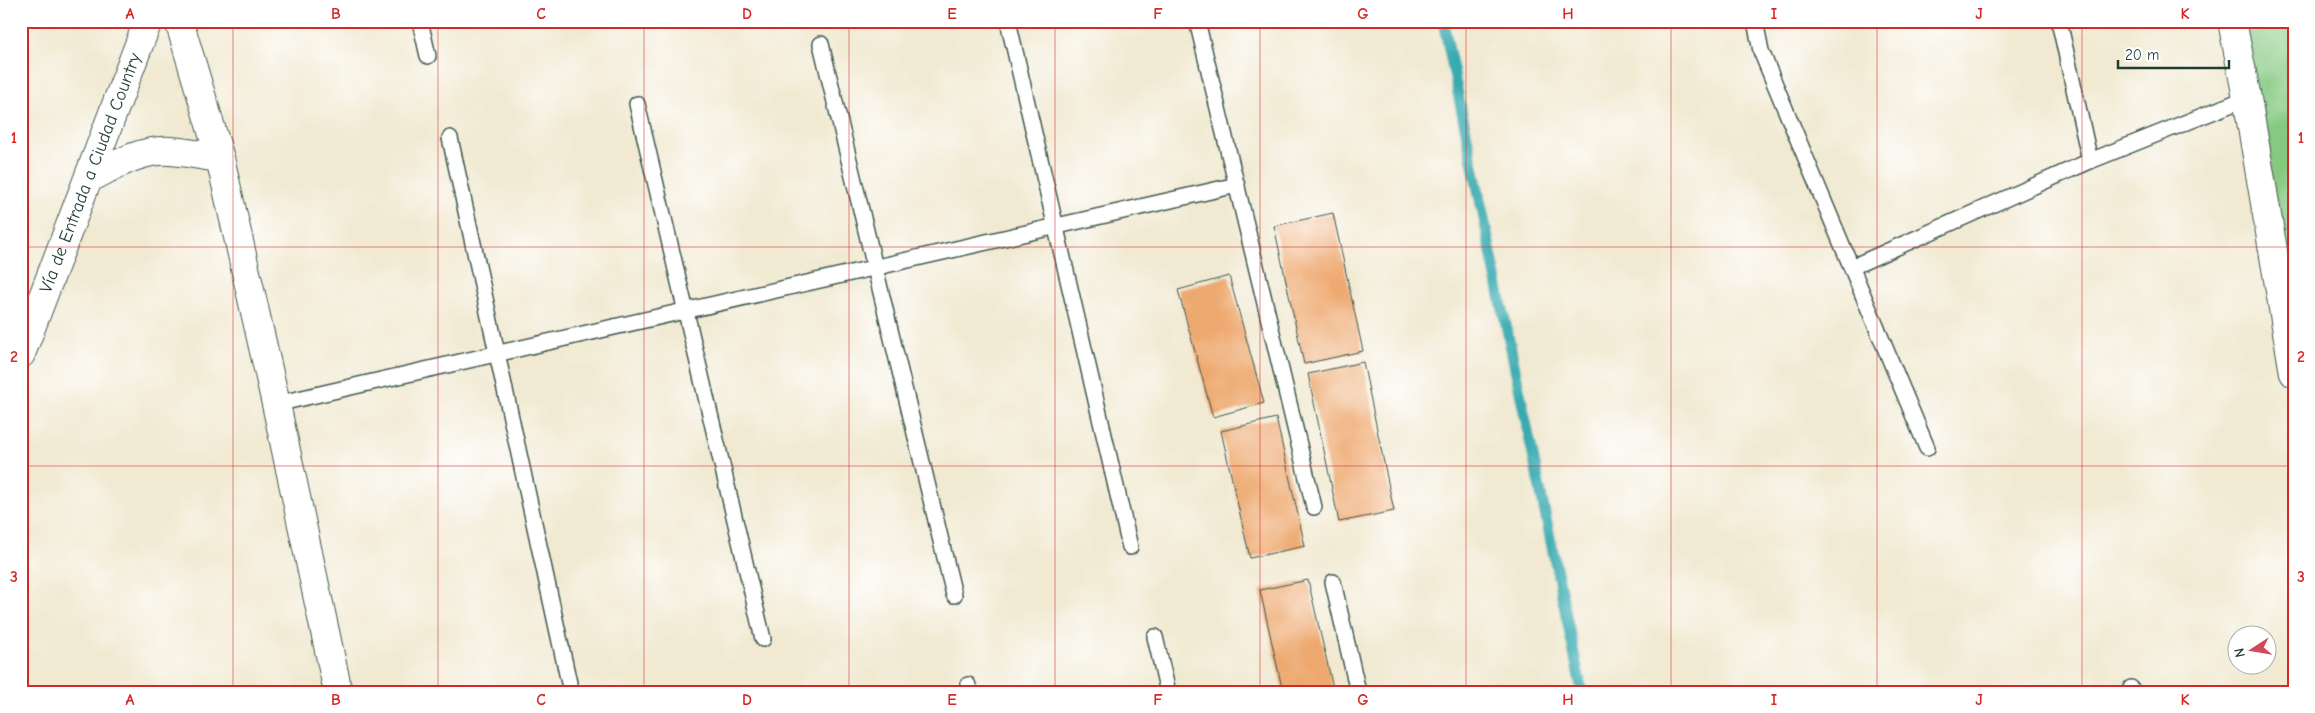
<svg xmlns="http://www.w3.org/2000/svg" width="2315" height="713" font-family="'Comic Neue',sans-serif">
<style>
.green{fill:#86c981;stroke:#52835a}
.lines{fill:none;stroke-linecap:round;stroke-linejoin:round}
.stream{stroke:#39abb1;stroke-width:11}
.building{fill:#eea970}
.lane-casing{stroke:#3e574c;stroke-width:18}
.street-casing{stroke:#3e574c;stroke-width:30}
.lane{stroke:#fff;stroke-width:15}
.street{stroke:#fff;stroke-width:28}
.grid{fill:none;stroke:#d62828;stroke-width:1;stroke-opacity:0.55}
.labels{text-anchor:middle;stroke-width:4;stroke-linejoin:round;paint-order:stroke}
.street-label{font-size:18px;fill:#1f3d34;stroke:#fff}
.neatline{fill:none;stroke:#d62828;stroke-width:2}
.grid-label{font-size:16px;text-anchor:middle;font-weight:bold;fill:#d62828}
</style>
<rect width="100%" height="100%" fill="#fff"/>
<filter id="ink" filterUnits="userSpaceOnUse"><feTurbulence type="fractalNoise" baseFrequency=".02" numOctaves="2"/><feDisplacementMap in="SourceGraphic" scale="10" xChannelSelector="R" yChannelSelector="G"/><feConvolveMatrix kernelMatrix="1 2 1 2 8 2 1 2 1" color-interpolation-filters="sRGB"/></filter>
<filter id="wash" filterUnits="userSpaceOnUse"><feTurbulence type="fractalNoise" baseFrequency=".0096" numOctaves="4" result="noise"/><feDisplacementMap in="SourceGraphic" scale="20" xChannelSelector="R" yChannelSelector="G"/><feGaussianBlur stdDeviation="1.12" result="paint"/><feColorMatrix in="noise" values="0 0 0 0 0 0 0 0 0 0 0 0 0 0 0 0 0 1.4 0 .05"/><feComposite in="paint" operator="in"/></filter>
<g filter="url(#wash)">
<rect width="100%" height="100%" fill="#f1e9d1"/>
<polygon class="green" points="2232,21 2294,21 2294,373"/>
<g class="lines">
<polyline class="stream" points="1443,21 1582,692"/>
</g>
<g id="blocks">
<g class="building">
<polygon points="1333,213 1363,351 1304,364 1274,226"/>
<polygon points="1229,276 1264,403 1213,417 1178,290"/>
<polygon points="1363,362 1394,511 1339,522 1308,374"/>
<polygon points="1276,418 1305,546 1250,558 1221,431"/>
<polygon points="1308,580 1334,692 1283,692 1260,590"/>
</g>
</g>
</g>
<g filter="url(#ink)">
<use href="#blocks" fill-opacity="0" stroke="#3e574c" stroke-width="1"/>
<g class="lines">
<g class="lane-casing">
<g id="lane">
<polyline points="420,21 428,56"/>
<polyline points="1008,21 1130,547"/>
<polyline points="1197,21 1314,507"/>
<polyline points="1755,21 1761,51 1927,448"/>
<polyline points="2059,21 2090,161"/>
<polyline points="821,44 954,595"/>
<polyline points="637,104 763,639"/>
<polyline points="450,138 569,683"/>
<polyline points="1852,267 2090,161 2247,98"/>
<polyline points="276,404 1237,185"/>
<polyline points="1333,582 1358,692"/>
<polyline points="1155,637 1168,692"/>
<polyline points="968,685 969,692"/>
<polyline points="2131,688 2131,692"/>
</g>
</g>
<g class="street-casing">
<g id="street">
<polyline points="179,21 220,158 276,404 338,692"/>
<polyline points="2232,21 2247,98 2294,373"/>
<path d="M 90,178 C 114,166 141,149 170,151 C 187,152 204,156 220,158"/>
<path id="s1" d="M 21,354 L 148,21"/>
</g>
</g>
<use href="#lane" class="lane"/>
<use href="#street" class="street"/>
</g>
</g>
<path class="grid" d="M 233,21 L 233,692M 438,21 L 438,692M 644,21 L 644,692M 849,21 L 849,692M 1055,21 L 1055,692M 1260,21 L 1260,692M 1466,21 L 1466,692M 1671,21 L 1671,692M 1877,21 L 1877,692M 2082,21 L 2082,692M 21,247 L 2294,247M 21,466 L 2294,466"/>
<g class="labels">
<g class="street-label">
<text dy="6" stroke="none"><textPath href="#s1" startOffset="194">Vía de Entrada a Ciudad Country</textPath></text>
</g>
</g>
<rect width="2315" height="713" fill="none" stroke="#fff" stroke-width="55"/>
<g transform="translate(2252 650) rotate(258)"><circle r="24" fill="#ffffff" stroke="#a5b1ae"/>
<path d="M0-4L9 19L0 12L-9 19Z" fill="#d1495b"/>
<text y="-8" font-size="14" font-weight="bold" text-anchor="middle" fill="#1f3d34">N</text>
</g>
<path d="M2118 60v8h111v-8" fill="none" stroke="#1f3d34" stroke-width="2.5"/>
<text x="2125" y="60" font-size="15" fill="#1f3d34" stroke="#ffffff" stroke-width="4" paint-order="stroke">20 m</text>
<rect x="28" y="28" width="2260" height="658" class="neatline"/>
<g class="grid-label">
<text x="130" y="19">A</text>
<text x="336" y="19">B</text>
<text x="541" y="19">C</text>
<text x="747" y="19">D</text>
<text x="952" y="19">E</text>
<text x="1158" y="19">F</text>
<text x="1363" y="19">G</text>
<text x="1568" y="19">H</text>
<text x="1774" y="19">I</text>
<text x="1979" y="19">J</text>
<text x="2185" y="19">K</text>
<text x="14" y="143">1</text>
<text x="2301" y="143">1</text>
<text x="14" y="362">2</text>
<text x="2301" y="362">2</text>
<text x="14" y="582">3</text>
<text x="2301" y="582">3</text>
<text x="130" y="705">A</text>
<text x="336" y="705">B</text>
<text x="541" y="705">C</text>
<text x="747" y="705">D</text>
<text x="952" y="705">E</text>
<text x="1158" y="705">F</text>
<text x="1363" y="705">G</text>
<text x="1568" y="705">H</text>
<text x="1774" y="705">I</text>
<text x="1979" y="705">J</text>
<text x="2185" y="705">K</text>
</g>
</svg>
